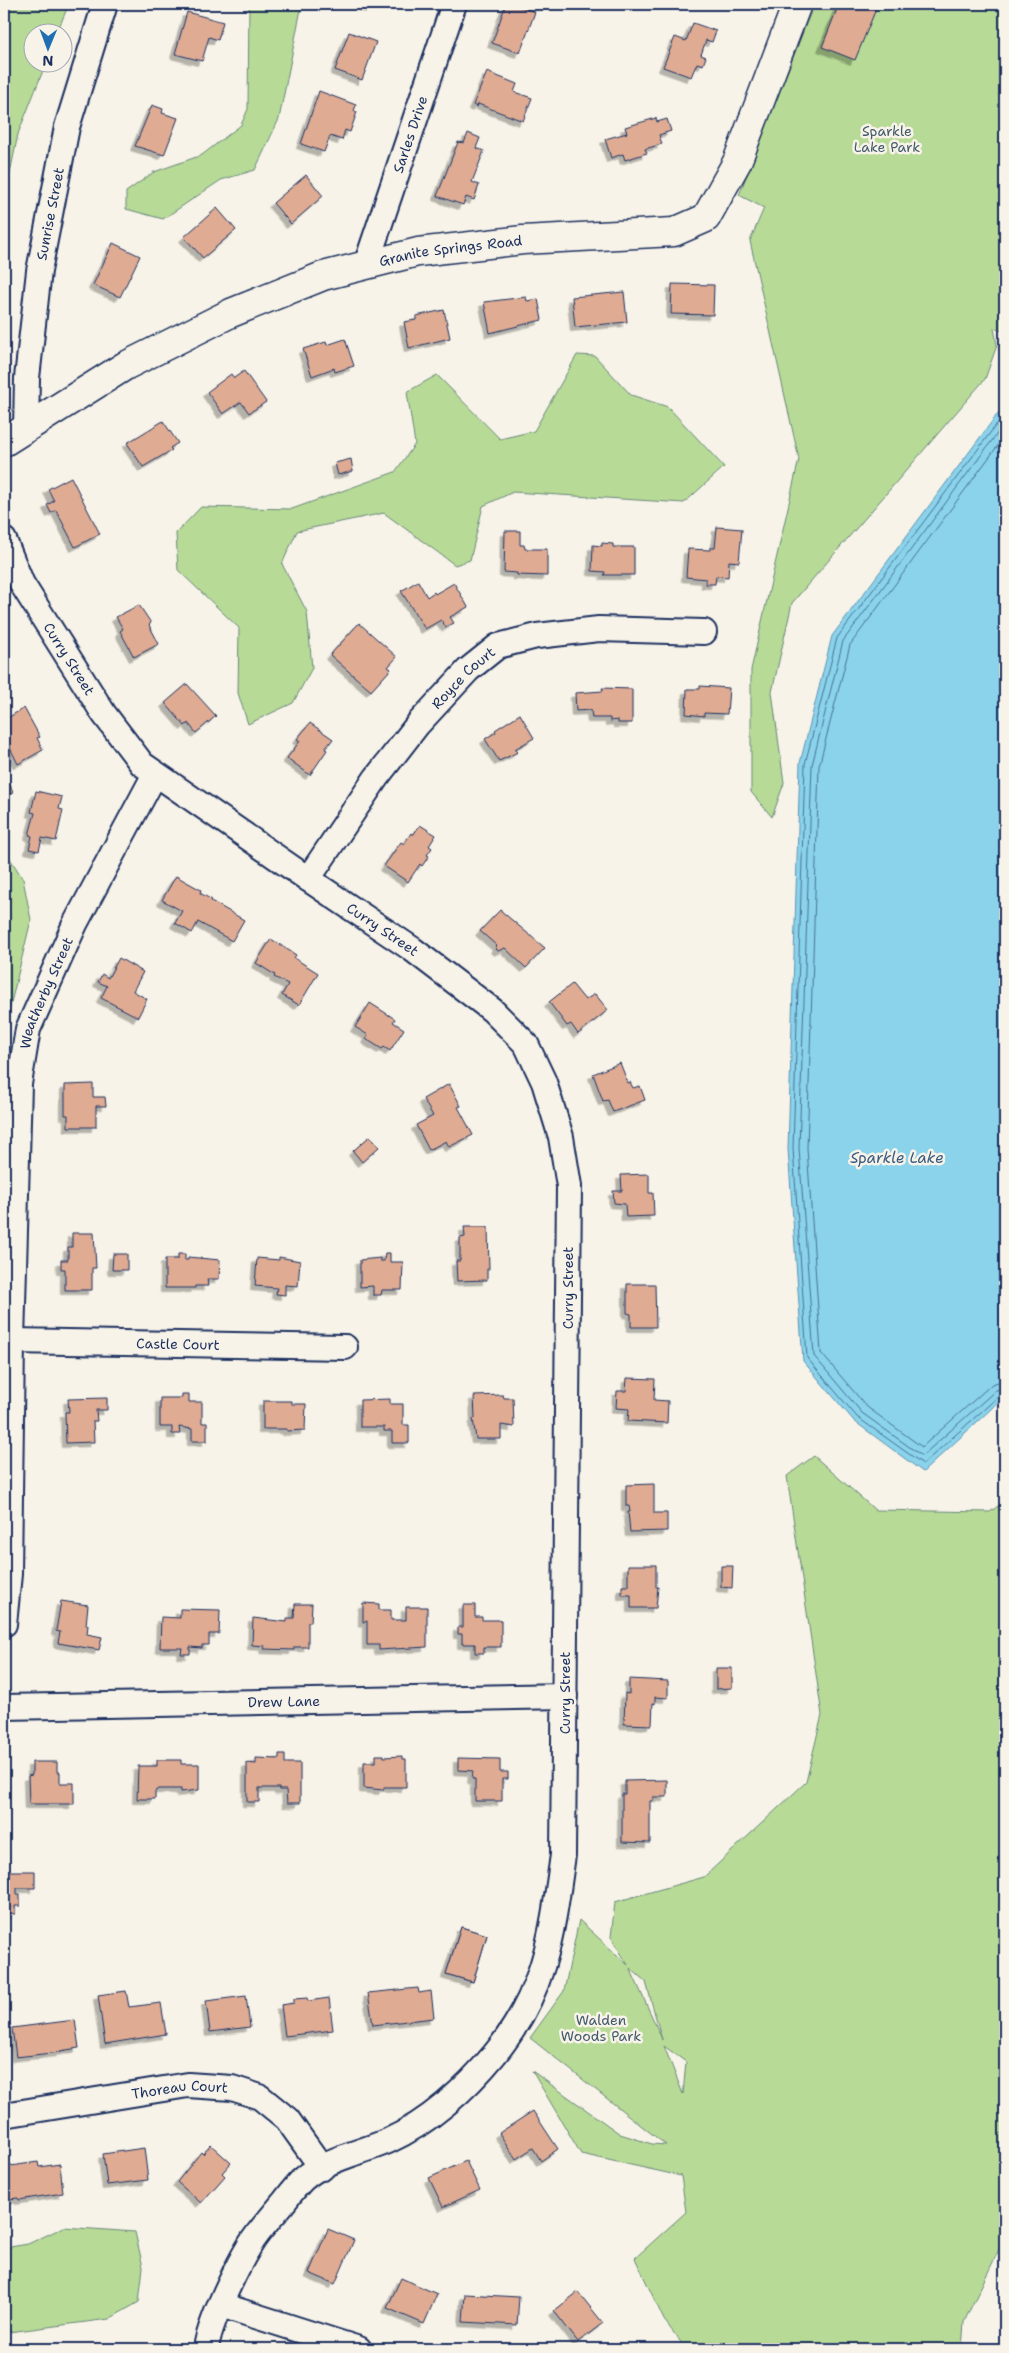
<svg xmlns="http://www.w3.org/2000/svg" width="1009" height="2353" font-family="'Shantell Sans',sans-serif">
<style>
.green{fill:#b7db96;stroke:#69857a;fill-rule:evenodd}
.water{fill:#8ad3eb;stroke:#5e91b3}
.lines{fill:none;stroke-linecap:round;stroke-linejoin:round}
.shore{stroke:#477196;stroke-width:1}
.building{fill:#dfab93;stroke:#1b2f5e;filter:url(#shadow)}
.street-casing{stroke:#1b2f5e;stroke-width:28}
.secondary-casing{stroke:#1b2f5e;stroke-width:31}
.street{stroke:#f7f3e8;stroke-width:24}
.secondary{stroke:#f7f3e8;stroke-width:28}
.labels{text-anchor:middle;stroke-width:5;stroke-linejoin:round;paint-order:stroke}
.park-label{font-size:14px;fill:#425a6c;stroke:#f7f3e8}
.street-label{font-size:14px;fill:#1b2f5e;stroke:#f7f3e8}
.water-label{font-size:15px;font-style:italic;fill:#375881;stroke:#f7f3e8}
</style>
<defs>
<filter id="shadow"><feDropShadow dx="-4.5" dy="4.5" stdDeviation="0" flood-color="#0004"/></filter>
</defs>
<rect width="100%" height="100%" fill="#f7f3e8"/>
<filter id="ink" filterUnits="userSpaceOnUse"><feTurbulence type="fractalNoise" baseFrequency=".02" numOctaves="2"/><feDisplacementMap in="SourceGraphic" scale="10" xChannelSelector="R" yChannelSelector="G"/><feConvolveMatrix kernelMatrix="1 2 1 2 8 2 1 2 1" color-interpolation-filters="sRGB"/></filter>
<g filter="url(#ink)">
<g class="green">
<polygon points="4,4 69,4 57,32 32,32 32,62 46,63 18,134 4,203"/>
<polygon points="249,4 302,4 279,119 255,170 221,180 163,219 126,209 126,192 154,172 202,155 241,125 248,109"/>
<polygon points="814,4 1005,4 1005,332 994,328 997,345 985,379 792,603 772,692 784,783 772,817 751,792 751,670 799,459 750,241 764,208 739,195"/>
<polygon points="577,355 595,356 631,395 668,407 724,467 684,503 513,492 483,506 470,560 455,565 384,513 297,531 282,564 307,612 312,668 293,703 248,724 238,693 239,628 178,570 176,533 201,507 292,509 395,472 415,444 407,392 437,375 500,439 534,431"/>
<polygon points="4,849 23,879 31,920 4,1032"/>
<path d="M 814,1456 L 875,1510 L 990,1512 L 1005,1501 L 1005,2237 L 964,2322 L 962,2349 L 686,2349 L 664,2320 L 635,2258 L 686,2212 L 681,2176 L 581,2154 L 532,2071 L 620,2134 L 652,2144 L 666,2145 L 530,2038 L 564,1991 L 579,1920 L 628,1965 L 611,1937 L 615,1902 L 704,1877 L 806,1782 L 822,1715 L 787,1476 ZM 630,1968 L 646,1982 L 662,2040 L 662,2039 ZM 664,2046 L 686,2062 L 683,2094 Z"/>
<polygon points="64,2227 135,2232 143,2267 139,2302 109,2319 9,2332 4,2335 4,2248 28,2244"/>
</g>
<polygon class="water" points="1005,404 1005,1396 923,1472 854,1421 803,1361 788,1149 800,763 832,636"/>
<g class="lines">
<g class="shore">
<polyline points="1005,413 837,638 805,764 793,1148 807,1358 857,1417 923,1464 1000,1395 1005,1394"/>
<polyline points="1005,423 843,641 812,765 799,1148 814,1356 862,1413 922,1456 996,1390 1005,1388"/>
<polyline points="1005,436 850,645 819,766 807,1148 821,1353 867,1407 922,1447 992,1384 1005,1380"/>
</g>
</g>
<g class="building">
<polygon points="357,4 371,4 370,8"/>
<polygon points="506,4 512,4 535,12 520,53 492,43"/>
<polygon points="839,4 878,4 855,60 822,47"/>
<polygon points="187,12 223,22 218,40 209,37 202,61 175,54"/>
<polygon points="693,23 716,31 712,42 706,40 701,55 706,57 703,65 697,63 691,77 663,67 675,37 686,41"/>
<polygon points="349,32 376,42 362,80 335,70"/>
<polygon points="487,72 517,84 514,92 532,98 523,121 478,104 477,107 473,105"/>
<polygon points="319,91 356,105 354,111 357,112 350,132 345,130 342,140 330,136 324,152 301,144"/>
<polygon points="152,105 163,109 162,113 178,118 164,155 135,146"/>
<polygon points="656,118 657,122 667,119 671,131 659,135 662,144 645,149 647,153 625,160 623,154 611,158 605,139 627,133 625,127"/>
<polygon points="468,133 480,138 476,148 484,151 472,182 479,185 474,200 466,197 463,205 437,196 458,142 464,143"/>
<polygon points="306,175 323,196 291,224 273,203"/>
<polygon points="217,208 236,230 203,258 184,237"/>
<polygon points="113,243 140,256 120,297 93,285"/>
<polygon points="672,284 714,285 713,315 671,314"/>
<polygon points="624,292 627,322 575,327 572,297"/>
<polygon points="526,297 527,301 538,299 542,320 490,333 484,302"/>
<polygon points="444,310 450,338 409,348 404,322 416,320 416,316"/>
<polygon points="345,339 354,366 335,372 334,368 312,376 303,349 326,342 327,345"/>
<polygon points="244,371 266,402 249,413 241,402 223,414 207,392 231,374 234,378"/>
<polygon points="163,421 178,443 170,448 172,450 143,467 127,443"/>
<polygon points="351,459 353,471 338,475 335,463"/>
<polygon points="71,477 100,534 75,547 56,510 51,513 47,505 54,501 48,489"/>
<polygon points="717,527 742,529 739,562 729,561 728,577 716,576 715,584 706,584 706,579 686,577 688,549 710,550 710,548 715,548"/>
<polygon points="505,531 520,531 520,545 524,545 525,549 547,549 547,576 517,575 517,573 504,572"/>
<polygon points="602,543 613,544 613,547 634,547 634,575 604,575 605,572 592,571 593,545 602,546"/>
<polygon points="418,581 427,597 434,592 435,594 454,583 468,607 450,617 454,623 446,627 441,620 425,629 401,591"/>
<polygon points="139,605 151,623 149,625 159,644 134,657 120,631 123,629 116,617"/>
<polygon points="359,623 397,657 388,667 391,669 371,691 330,655"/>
<polygon points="187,684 216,716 196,733 188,723 185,726 165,703"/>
<polygon points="700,686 729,688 727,714 704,713 704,716 686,714 687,689 700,689"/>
<polygon points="602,688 632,689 632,723 618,723 618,720 610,721 610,718 592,718 591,710 576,711 575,693 603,691"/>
<polygon points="24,708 40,737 37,738 43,750 18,764 9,746 4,749 4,720"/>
<polygon points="520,714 534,738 515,749 518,752 499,761 485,739 496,732 495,730"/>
<polygon points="310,723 333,739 325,749 327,750 310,775 287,758 300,741 297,739"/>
<polygon points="4,768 13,793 4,796"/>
<polygon points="36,791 62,797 59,809 63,810 56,841 42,838 39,851 29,849 32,836 29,835 35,813 31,812"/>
<polygon points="420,825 436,835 429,846 432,848 427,855 429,856 422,866 420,864 408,882 384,866 401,842 404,844 411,833 413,835"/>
<polygon points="176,876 201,890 200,893 212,900 211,901 244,920 232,941 198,922 192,933 175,923 182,911 162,900"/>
<polygon points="500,910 545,948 526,968 505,948 498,951 495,948 497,946 480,931"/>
<polygon points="271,939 296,955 294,958 318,973 299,1005 282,995 288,984 274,977 275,975 256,963"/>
<polygon points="119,958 143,972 133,991 147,999 138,1017 101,998 107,986 98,982 102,974 108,978"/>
<polygon points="572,984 585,1000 595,994 608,1010 578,1034 571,1024 567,1026 549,1002"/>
<polygon points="370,1003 395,1019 393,1022 404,1029 390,1051 384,1047 382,1049 366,1039 368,1035 355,1027"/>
<polygon points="620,1063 628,1083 630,1082 633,1088 640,1086 645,1100 613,1112 608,1100 603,1101 593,1074"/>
<polygon points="93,1084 93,1097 105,1097 106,1106 96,1106 96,1127 68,1127 68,1115 65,1115 65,1085"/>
<polygon points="449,1084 461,1106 458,1107 473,1135 449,1147 446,1141 429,1150 416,1125 433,1116 423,1099"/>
<polygon points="370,1136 379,1147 362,1162 353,1151"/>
<polygon points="649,1174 649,1193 653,1193 654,1216 626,1217 625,1204 614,1203 613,1191 622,1191 621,1175"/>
<polygon points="464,1227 488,1227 489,1269 487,1269 487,1280 457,1281 456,1261 460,1261 460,1238 465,1237"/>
<polygon points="72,1233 94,1233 96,1268 92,1268 92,1290 65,1290 65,1269 61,1269 61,1260 68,1260 68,1247 72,1247"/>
<polygon points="385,1253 390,1253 390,1262 403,1262 402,1290 382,1290 381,1295 373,1295 373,1286 360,1287 360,1260 380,1258 380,1261 384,1261"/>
<polygon points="113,1254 127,1254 127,1270 112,1270"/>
<polygon points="178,1254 185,1254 185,1260 188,1260 188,1257 220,1260 219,1279 207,1279 208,1286 195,1286 195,1288 165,1288 165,1259 178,1259"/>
<polygon points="279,1257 300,1261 298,1286 285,1285 285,1295 276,1294 277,1288 255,1286 257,1258 279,1260"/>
<polygon points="627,1284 655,1284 656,1327 631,1327 631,1314 627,1313"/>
<polygon points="627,1378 655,1379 654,1400 668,1401 667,1423 628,1421 629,1409 616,1408 617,1391 626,1391"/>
<polygon points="182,1394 189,1394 189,1402 202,1402 202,1423 207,1423 207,1441 192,1441 192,1429 179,1427 180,1434 172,1434 172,1427 160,1427 160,1398 182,1398"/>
<polygon points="503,1395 504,1398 513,1398 514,1427 501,1425 501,1439 476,1439 473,1419 475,1418 474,1396"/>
<polygon points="107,1398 107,1410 96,1410 97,1421 93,1421 94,1442 66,1443 65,1412 69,1412 68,1399"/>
<polygon points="390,1399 390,1404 403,1404 403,1425 409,1425 409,1443 392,1443 392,1431 384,1431 384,1427 360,1427 360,1400"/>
<polygon points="263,1401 292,1401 292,1404 306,1404 305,1430 287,1431 287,1429 263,1429"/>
<polygon points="654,1484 654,1513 667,1513 667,1531 630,1532 628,1512 630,1512 629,1506 626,1506 626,1485"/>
<polygon points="628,1565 656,1565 656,1587 658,1587 656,1608 631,1608 631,1595 622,1595 622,1586 628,1586"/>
<polygon points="721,1566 733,1566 732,1588 721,1587"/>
<polygon points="61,1601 88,1605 86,1625 88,1625 87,1634 102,1637 99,1650 58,1643 60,1632 56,1631"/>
<polygon points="363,1603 379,1604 379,1610 391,1610 391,1620 406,1620 406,1607 427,1607 427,1647 379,1650 379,1645 367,1645 367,1621 363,1622"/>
<polygon points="295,1604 312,1604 311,1622 308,1622 308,1647 294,1647 294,1650 264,1649 265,1646 252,1645 253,1618 287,1622 287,1618 294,1618"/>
<polygon points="463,1605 475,1605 475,1617 482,1617 482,1620 501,1620 501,1647 484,1647 484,1653 475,1653 475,1644 462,1644 462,1634 458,1634 458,1627 463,1627"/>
<polygon points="180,1609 220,1610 219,1634 209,1634 209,1645 202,1645 202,1648 190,1647 190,1654 181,1654 182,1648 160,1648 161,1617 180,1618"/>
<polygon points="716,1668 732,1668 732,1688 716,1689"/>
<polygon points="629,1679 668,1681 668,1698 655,1697 655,1704 653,1703 652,1725 624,1724 625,1693 629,1694"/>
<polygon points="279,1754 285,1754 285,1763 300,1763 300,1803 287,1803 286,1790 279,1790 279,1788 259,1788 259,1802 247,1802 247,1763 256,1764 256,1758 279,1759"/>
<polygon points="376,1755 384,1755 384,1757 402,1756 402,1759 406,1759 406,1787 384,1787 383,1790 364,1788 364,1762 376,1762"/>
<polygon points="458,1758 500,1759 500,1772 508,1772 508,1779 502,1779 502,1801 475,1801 475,1779 472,1779 473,1771 458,1770"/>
<polygon points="157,1760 181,1760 181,1764 199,1764 199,1790 181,1792 181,1789 159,1789 155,1791 155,1799 137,1799 138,1766 157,1766"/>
<polygon points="32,1762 57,1762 57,1772 60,1772 60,1783 74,1783 74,1804 29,1804 28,1776 32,1775"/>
<polygon points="667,1780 667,1797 653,1797 653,1801 650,1801 650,1843 622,1842 622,1794 625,1794 625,1781"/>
<polygon points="4,1871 35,1871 35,1888 17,1888 17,1894 20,1894 20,1906 15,1906 15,1914 4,1913"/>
<polygon points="461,1927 487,1935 473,1982 446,1974"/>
<polygon points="461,1927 487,1935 473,1982 446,1974"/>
<polygon points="418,1988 419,1993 431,1991 434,2018 373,2025 368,1993"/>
<polygon points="126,1991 129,2007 161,2003 166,2034 105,2044 98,1995"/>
<polygon points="246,1996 250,2027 210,2032 206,2001"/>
<polygon points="307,1998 308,2001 329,1998 333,2030 285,2036 281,2005 294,2003 294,1999"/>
<polygon points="75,2020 79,2048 60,2051 61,2052 16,2057 12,2028"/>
<polygon points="533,2111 558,2149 541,2161 533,2148 516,2159 499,2133"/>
<polygon points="211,2145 231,2163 222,2173 225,2176 201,2203 177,2182 201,2152 203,2154"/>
<polygon points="144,2148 148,2180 107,2185 103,2154"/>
<polygon points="466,2161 480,2190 443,2207 429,2178"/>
<polygon points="38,2162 39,2167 60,2164 63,2193 19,2200 18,2198 9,2199 4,2167"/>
<polygon points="328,2229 354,2240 335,2284 309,2273"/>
<polygon points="401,2278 437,2294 424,2324 387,2308"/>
<polygon points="578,2292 603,2323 578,2342 554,2311"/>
<polygon points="465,2294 519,2297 517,2325 463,2322"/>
</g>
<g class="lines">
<g class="street-casing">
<g id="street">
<path id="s1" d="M 366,265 L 454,4"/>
<path id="s2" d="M 26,428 L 27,378 L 39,271 L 67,127 L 105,4"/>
<path id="s3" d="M 4,540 L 22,584 L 104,714 L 142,764 L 308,879 L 412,949 L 492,1010 L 526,1044 L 544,1082 L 561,1137 L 569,1186 L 563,1855 C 552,1933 546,1992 494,2055 C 466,2089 428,2123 388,2141 C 360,2153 325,2159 302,2180 C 295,2187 289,2196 283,2203 C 272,2217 259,2230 250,2245 C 236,2268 209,2323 206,2349"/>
<path id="s4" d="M 308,879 L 376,778 L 418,724 L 468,670 L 498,646 L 537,636 L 599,629 L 704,632"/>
<path id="s5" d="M 12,1341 L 345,1347"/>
<path id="s6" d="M 4,1624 L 9,1574 L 12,1341 L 19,1084 L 28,1029 L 75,924 L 155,774"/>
<path id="s7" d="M 4,1707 L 565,1696"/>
<path id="s8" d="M 4,2115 L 188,2085 L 232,2088 L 260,2097 L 287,2119 L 322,2168"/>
<polyline points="221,2305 359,2349"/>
</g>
</g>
<g class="secondary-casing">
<g id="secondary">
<path id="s9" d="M 4,442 L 125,366 L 231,313 L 323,276 L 418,252 L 523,240 L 674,232 L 706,218 L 737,162 L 797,4"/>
</g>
</g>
<use href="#street" class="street"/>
<use href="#secondary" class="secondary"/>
</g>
</g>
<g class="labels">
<g class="park-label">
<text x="887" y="136">Sparkle<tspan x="887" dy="16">Lake Park</tspan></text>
<text x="601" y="2025">Walden<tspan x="601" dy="16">Woods Park</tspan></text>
</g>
<g class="street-label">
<text dy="5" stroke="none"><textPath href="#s1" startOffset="138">Sarles Drive</textPath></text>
<text dy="5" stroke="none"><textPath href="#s2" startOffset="216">Sunrise Street</textPath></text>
<text dy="5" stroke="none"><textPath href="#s9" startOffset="491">Granite Springs Road</textPath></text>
<text dy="5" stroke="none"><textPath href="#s3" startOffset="136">Curry Street</textPath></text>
<text dy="5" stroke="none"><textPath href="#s4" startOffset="255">Royce Court</textPath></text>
<text dy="5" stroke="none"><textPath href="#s3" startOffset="556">Curry Street</textPath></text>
<text dy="5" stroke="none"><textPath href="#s6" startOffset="636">Weatherby Street</textPath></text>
<text transform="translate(568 1288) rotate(-90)" y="5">Curry Street</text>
<text dy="5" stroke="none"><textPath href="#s5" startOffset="166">Castle Court</textPath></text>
<text transform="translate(565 1693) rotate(-90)" y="5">Curry Street</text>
<text dy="5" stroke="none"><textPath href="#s7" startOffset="280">Drew Lane</textPath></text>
<text dy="5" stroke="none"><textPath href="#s8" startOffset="178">Thoreau Court</textPath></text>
</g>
<g class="water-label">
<text x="897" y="1163">Sparkle Lake</text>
</g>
</g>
<rect width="1009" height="2353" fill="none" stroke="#f7f3e8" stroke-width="20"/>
<rect x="10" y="10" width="989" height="2333" fill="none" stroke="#1b2f5e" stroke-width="2" filter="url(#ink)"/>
<g transform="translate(48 48) rotate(181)"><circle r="24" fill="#f7f3e8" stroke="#9fa5b1"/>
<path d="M0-4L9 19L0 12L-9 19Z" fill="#1f6fb2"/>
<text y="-8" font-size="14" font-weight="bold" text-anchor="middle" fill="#1b2f5e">N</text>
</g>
</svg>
